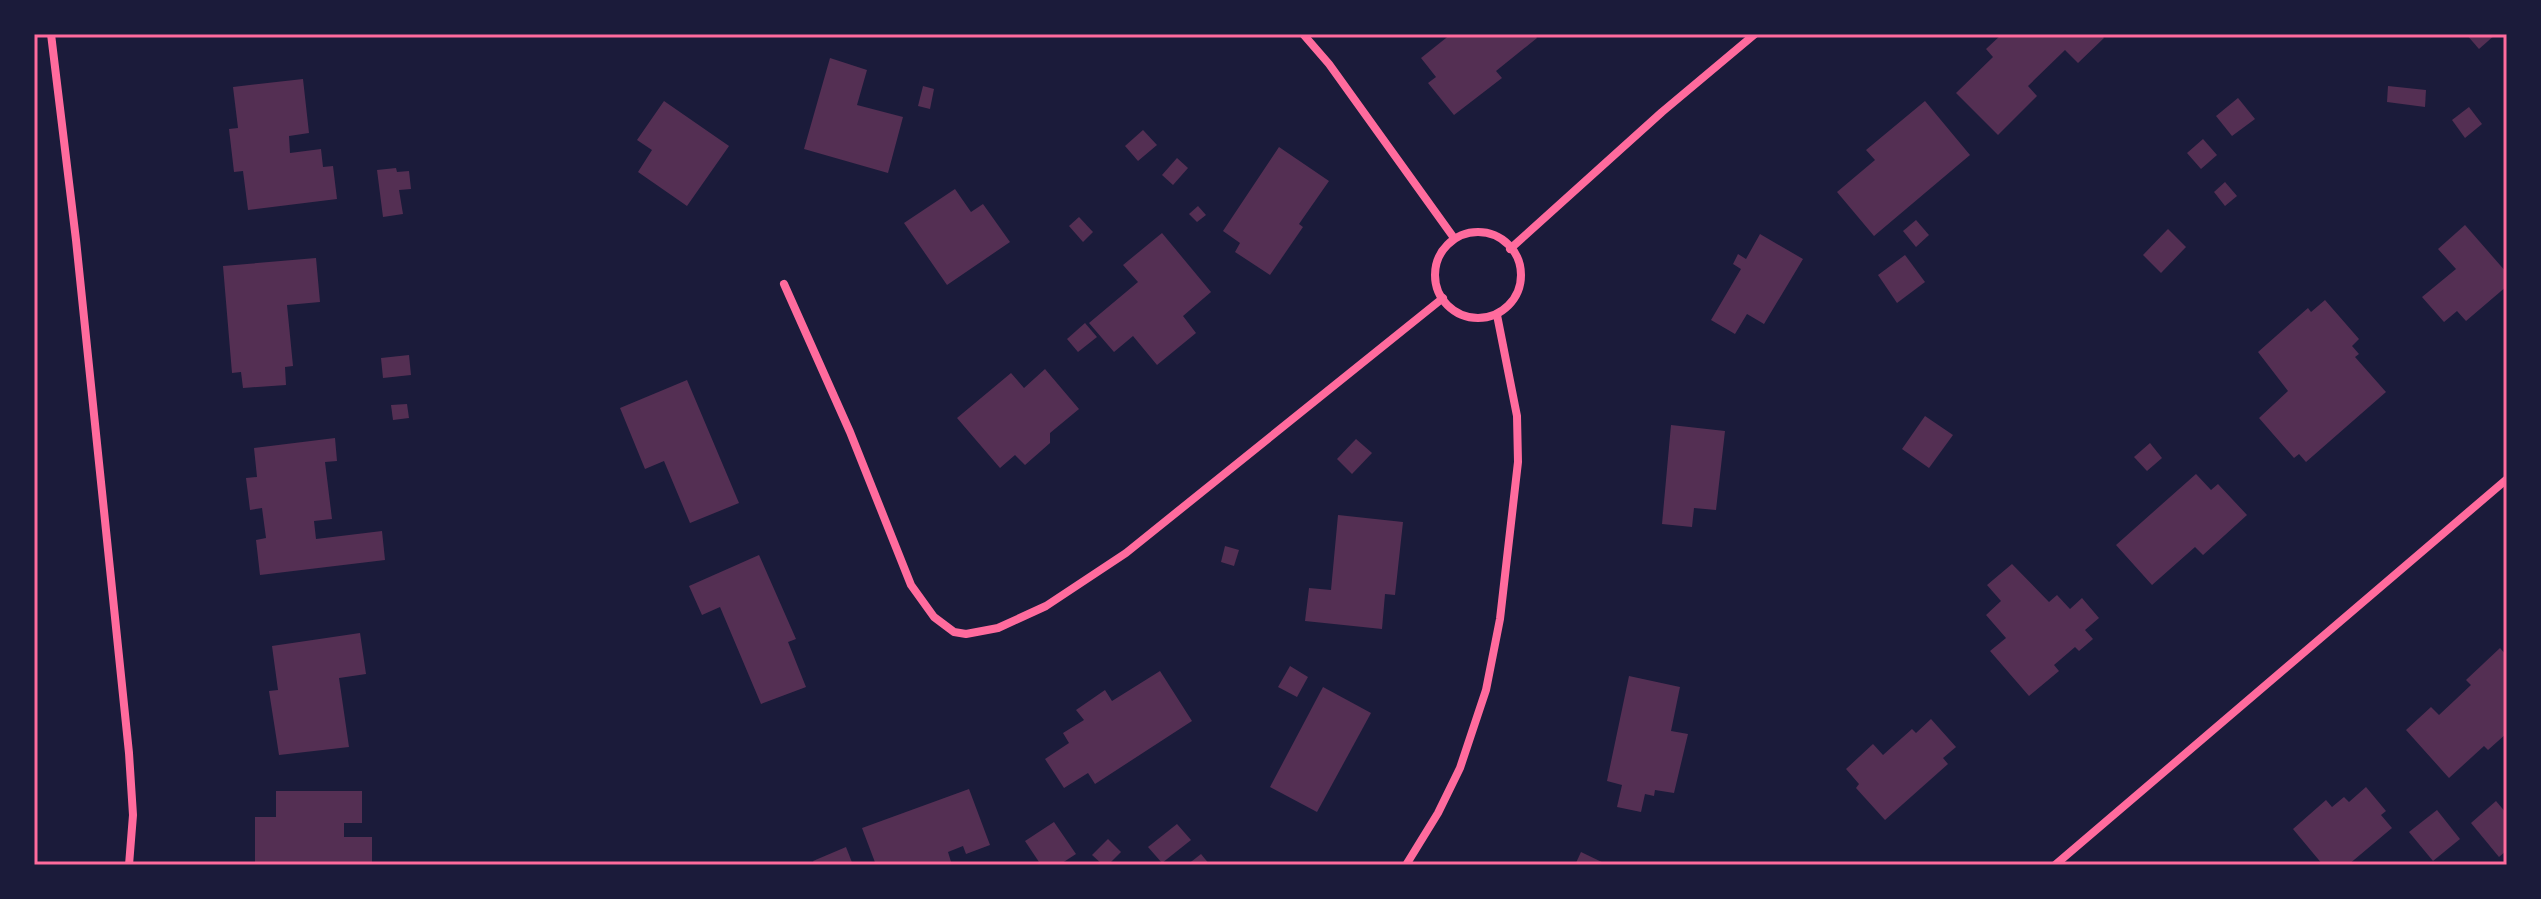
<svg xmlns="http://www.w3.org/2000/svg" width="2541" height="899" font-family="Arial,sans-serif">
<style>
.building{fill:#542f53}
.lines{fill:none;stroke-linecap:round;stroke-linejoin:round}
.minor{stroke:#ff6b9d;stroke-width:8}
.neatline{fill:none;stroke:#ff6b9d;stroke-width:3}
</style>
<rect width="100%" height="100%" fill="#1b1b3a"/>
<g class="building">
<polygon points="1451,34 1534,34 1537,38 1496,71 1502,78 1454,115 1428,83 1436,77 1421,58"/>
<polygon points="2002,34 2100,34 2104,38 2078,63 2065,50 2028,86 2037,96 1998,135 1956,93 1993,57 1986,49"/>
<polygon points="2466,34 2496,34 2479,49"/>
<polygon points="830,58 867,70 857,105 903,117 888,173 804,149"/>
<polygon points="303,79 309,133 289,136 290,153 321,149 323,167 333,166 337,199 248,210 243,171 234,172 229,129 238,128 233,87"/>
<polygon points="923,86 934,89 930,109 918,106"/>
<polygon points="2388,86 2426,90 2425,107 2387,102"/>
<polygon points="2238,98 2255,119 2232,136 2216,116"/>
<polygon points="664,101 729,146 687,206 638,172 652,150 637,140"/>
<polygon points="1925,101 1970,155 1874,236 1837,192 1875,160 1866,150"/>
<polygon points="2469,107 2482,124 2465,138 2452,120"/>
<polygon points="1143,130 1157,145 1138,161 1125,146"/>
<polygon points="2203,139 2217,155 2201,169 2187,153"/>
<polygon points="1279,147 1329,181 1299,224 1303,227 1270,275 1235,252 1240,243 1223,231"/>
<polygon points="1177,158 1188,168 1173,185 1162,175"/>
<polygon points="396,168 397,172 409,171 411,189 399,190 403,214 383,217 377,170"/>
<polygon points="2225,182 2237,196 2225,206 2214,192"/>
<polygon points="955,189 971,212 983,204 1010,242 947,285 904,223"/>
<polygon points="1198,206 1206,215 1197,222 1189,214"/>
<polygon points="1079,217 1093,232 1083,242 1069,226"/>
<polygon points="1916,220 1929,235 1916,247 1903,231"/>
<polygon points="2465,225 2507,273 2507,286 2466,321 2457,311 2444,322 2422,297 2456,269 2438,249"/>
<polygon points="2168,229 2186,247 2161,273 2143,255"/>
<polygon points="1162,233 1211,292 1183,316 1196,333 1157,365 1133,336 1114,352 1089,323 1138,282 1123,265"/>
<polygon points="1760,234 1803,259 1764,324 1747,314 1735,334 1711,320 1741,269 1733,264 1738,254 1746,259"/>
<polygon points="1905,255 1925,282 1897,303 1878,275"/>
<polygon points="316,258 320,302 287,305 293,366 285,367 286,385 243,388 241,372 232,373 223,266"/>
<polygon points="2325,300 2359,339 2352,346 2359,354 2355,357 2386,392 2306,462 2299,454 2294,458 2259,418 2288,391 2258,352 2308,308 2311,312"/>
<polygon points="1085,323 1097,337 1078,352 1067,339"/>
<polygon points="409,355 411,375 383,378 381,358"/>
<polygon points="1045,369 1079,409 1050,433 1050,443 1025,465 1015,455 1000,468 957,418 1011,373 1024,388"/>
<polygon points="687,380 739,503 690,523 664,461 645,469 620,408"/>
<polygon points="407,404 409,418 393,420 391,405"/>
<polygon points="1925,416 1953,435 1929,468 1902,449"/>
<polygon points="1671,425 1725,431 1716,510 1694,508 1692,527 1662,524"/>
<polygon points="335,438 337,461 325,462 332,519 314,521 316,539 382,531 385,560 260,575 256,540 266,538 262,508 250,510 246,478 257,477 254,448"/>
<polygon points="1356,439 1372,453 1352,474 1337,459"/>
<polygon points="2150,443 2162,458 2147,471 2134,457"/>
<polygon points="2196,474 2211,490 2218,484 2247,515 2203,555 2195,547 2152,585 2116,545"/>
<polygon points="1338,515 1403,522 1395,595 1385,594 1382,629 1305,621 1309,588 1331,590"/>
<polygon points="1225,546 1239,550 1234,566 1221,562"/>
<polygon points="759,555 796,639 788,642 806,687 761,704 720,607 702,615 689,586"/>
<polygon points="2012,564 2049,602 2057,595 2070,609 2082,598 2099,618 2085,630 2093,639 2079,651 2075,647 2054,665 2059,671 2029,696 1990,651 2006,638 1986,615 2001,601 1987,585"/>
<polygon points="360,633 366,674 339,678 349,747 279,755 269,691 278,690 272,646"/>
<polygon points="2500,648 2507,656 2507,733 2488,750 2484,746 2449,778 2406,730 2431,707 2439,715 2471,685 2466,680"/>
<polygon points="1290,666 1308,677 1297,697 1278,687"/>
<polygon points="1160,671 1192,721 1095,784 1088,773 1064,788 1045,759 1069,743 1063,733 1084,720 1076,710 1105,690 1112,701"/>
<polygon points="1629,676 1680,687 1671,731 1688,734 1674,793 1655,790 1654,796 1645,794 1641,812 1617,807 1622,785 1607,781"/>
<polygon points="1323,687 1371,713 1317,812 1270,787"/>
<polygon points="1931,719 1956,747 1943,758 1948,764 1885,820 1856,788 1859,784 1846,769 1873,744 1883,755 1912,729 1916,733"/>
<polygon points="2366,787 2386,811 2381,815 2392,828 2348,865 2323,865 2293,829 2326,800 2332,807 2344,797 2349,802"/>
<polygon points="969,789 990,845 966,854 963,846 948,852 952,865 876,865 862,828"/>
<polygon points="276,791 362,791 362,823 344,823 344,837 372,837 372,865 255,865 255,817 276,817"/>
<polygon points="2496,801 2507,814 2507,850 2499,857 2471,823"/>
<polygon points="2437,810 2460,839 2433,861 2409,832"/>
<polygon points="1054,822 1076,854 1059,865 1041,865 1025,841"/>
<polygon points="1177,824 1191,840 1162,863 1148,847"/>
<polygon points="1108,839 1121,852 1108,865 1103,865 1092,855"/>
<polygon points="846,847 853,865 815,865 813,861"/>
<polygon points="1581,852 1608,865 1575,865"/>
<polygon points="1201,854 1210,865 1187,865"/>
</g>
<g class="lines">
<g class="minor">
<polyline points="51,34 76,240 129,753 133,815 129,865"/>
<polyline points="1303,34 1329,64 1454,238"/>
<circle cx="1478" cy="275" r="43"/>
<polyline points="1510,249 1662,112 1755,34"/>
<polyline points="784,284 850,432 911,585 934,617 954,632 966,634 998,628 1046,606 1126,553 1443,298"/>
<polyline points="1406,865 1438,813 1460,768 1486,690 1500,619 1518,462 1517,416 1497,315"/>
<polyline points="2055,865 2507,479"/>
</g>
</g>
<rect width="2541" height="899" fill="none" stroke="#1b1b3a" stroke-width="72"/>
<rect x="36" y="36" width="2469" height="827" class="neatline"/>
</svg>
